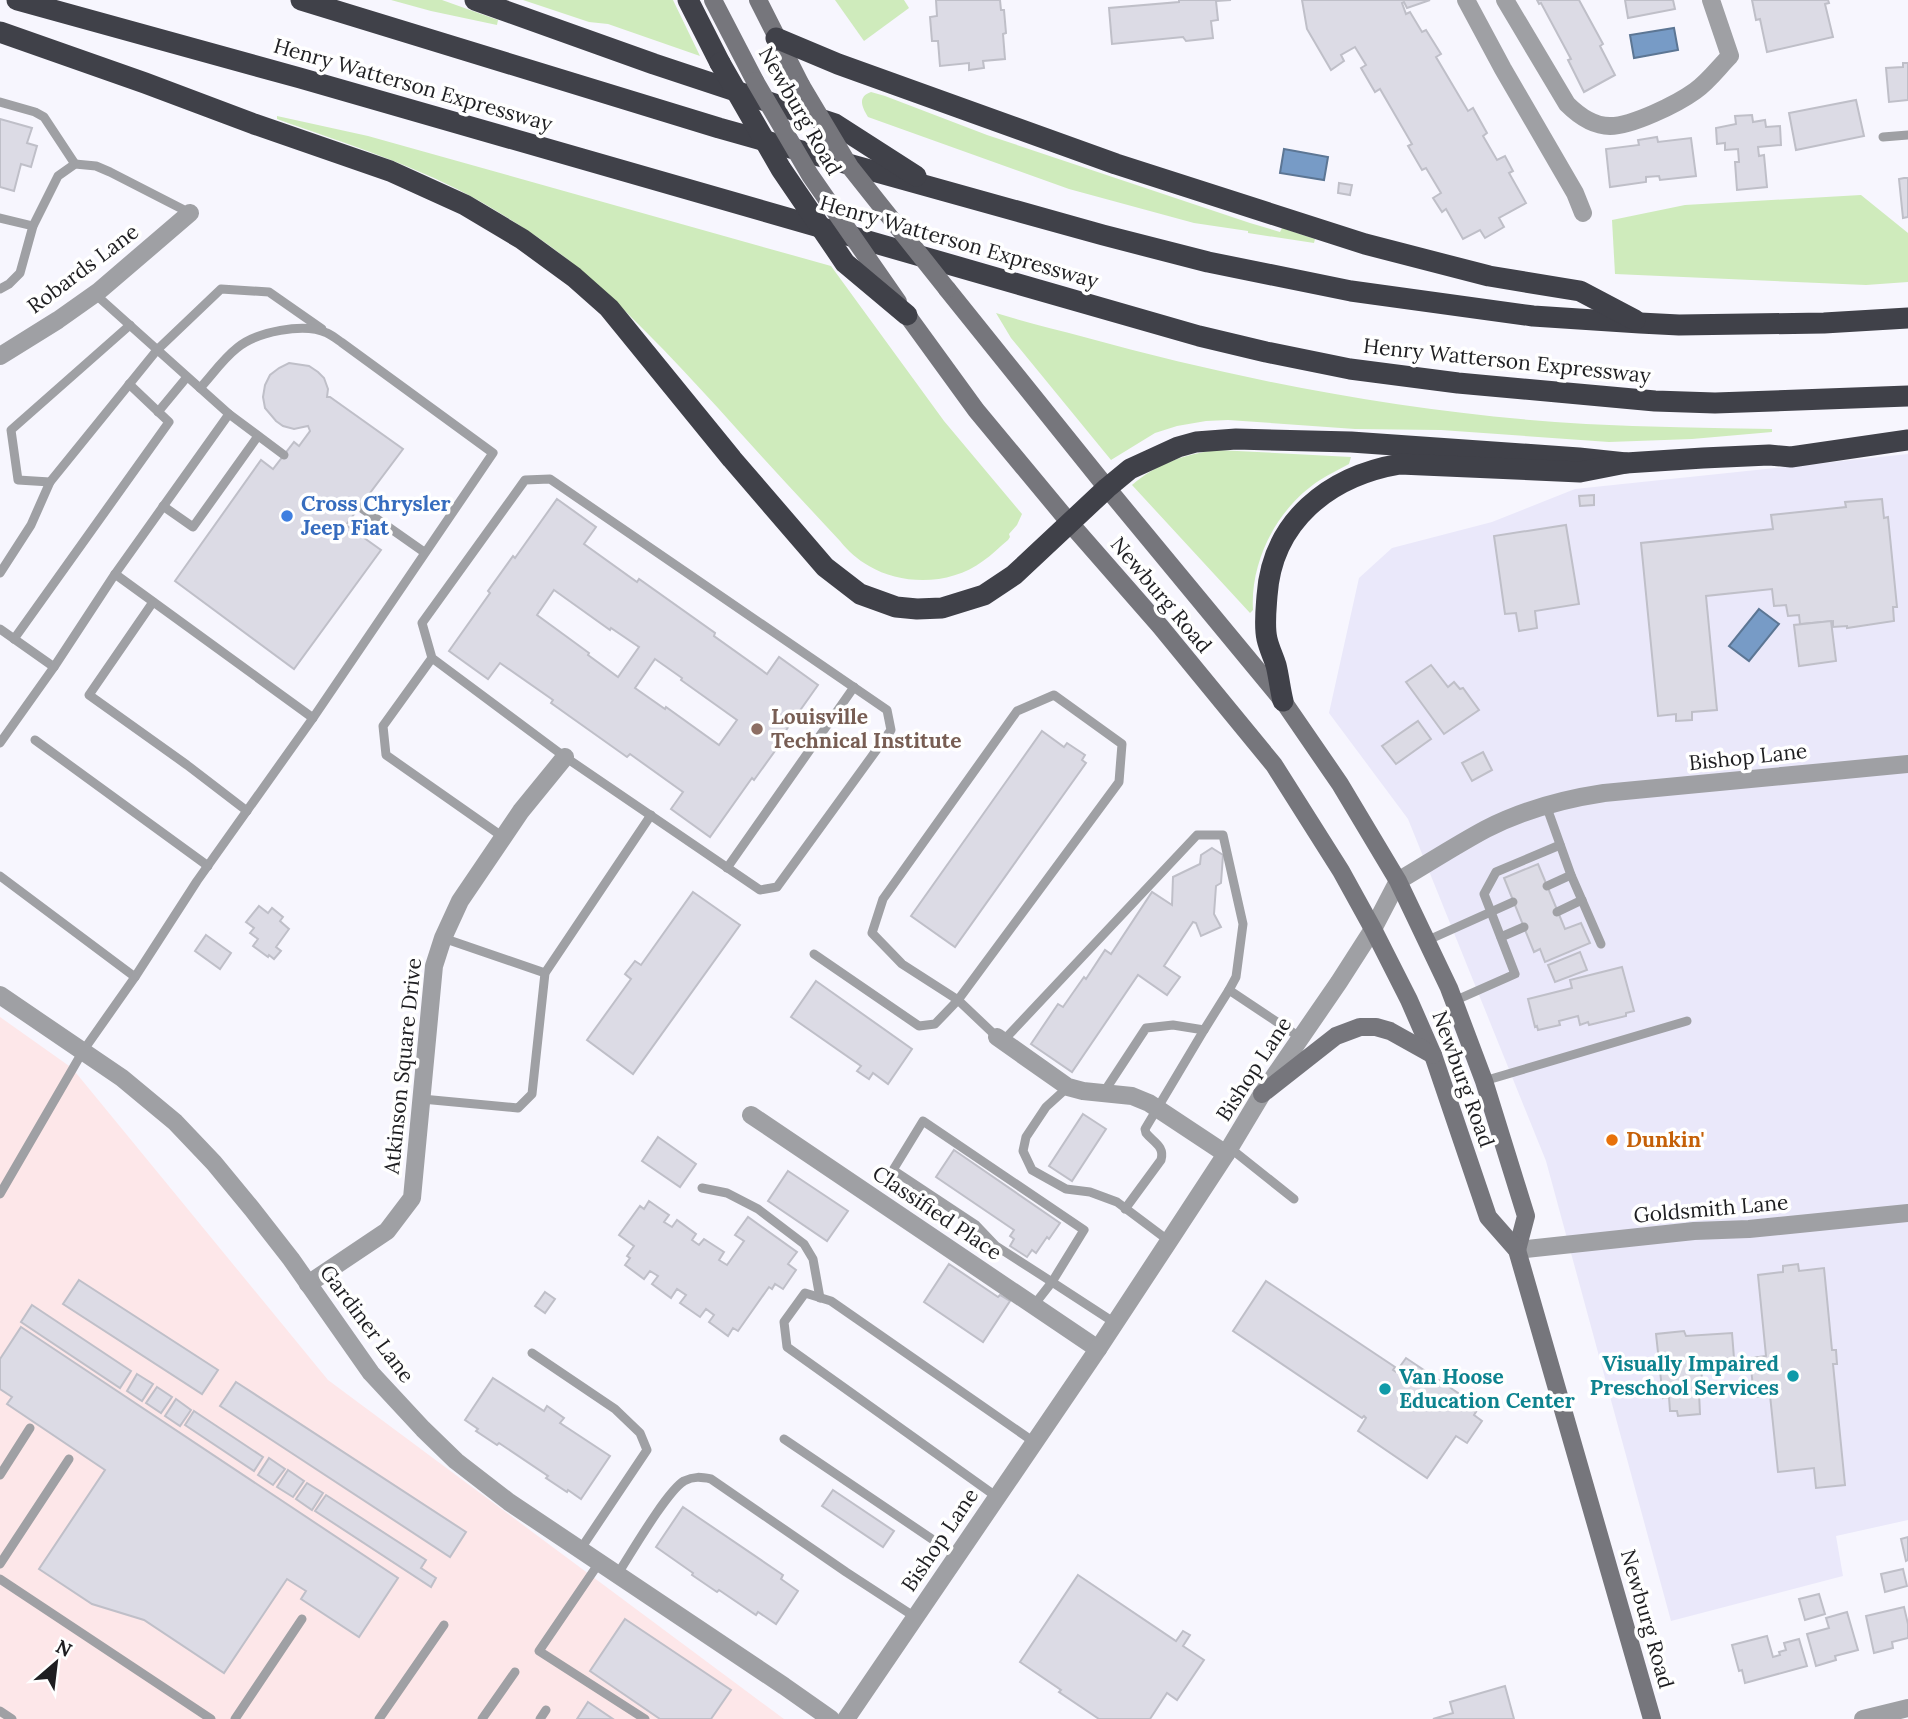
<svg xmlns="http://www.w3.org/2000/svg" width="1908" height="1719" font-family="Lora,serif">
<style>
.built{fill:#eae8fa}
.industrial{fill:#fde7e9}
.green{fill:#cfebbc}
.water{fill:#779bc6;stroke:#5c7694;stroke-width:2}
.building{fill:#dcdbe5;stroke:#bfbfc8;stroke-width:2;fill-rule:evenodd}
.lines{fill:none;stroke-linecap:round;stroke-linejoin:round}
.service{stroke:#9fa0a4;stroke-width:9}
.minor{stroke:#9fa0a4;stroke-width:18}
.tertiary{stroke:#9fa0a4;stroke-width:18}
.secondary{stroke:#76767c;stroke-width:18}
.motorway{stroke:#404149;stroke-width:21}
.secondary-bridge{stroke:#76767c;stroke-width:18}
.motorway-bridge{stroke:#404149;stroke-width:21}
.shop-dot{fill:#3f7fe0;stroke:#fff;stroke-width:2.5}
.education-dot{fill:#8d6e63;stroke:#fff;stroke-width:2.5}
.food-dot{fill:#e8710a;stroke:#fff;stroke-width:2.5}
.culture-dot{fill:#0f9aa8;stroke:#fff;stroke-width:2.5}
.labels{text-anchor:middle;stroke-width:7;stroke-linejoin:round;paint-order:stroke}
.street-label{font-size:21px;fill:#1e1e21;stroke:#fff}
.shop-label{font-size:21px;font-weight:bold;fill:#366cbe;stroke:#fff;text-anchor:start}
.education-label{font-size:21px;font-weight:bold;fill:#785e54;stroke:#fff;text-anchor:start}
.food-label{font-size:21px;font-weight:bold;fill:#c56008;stroke:#fff;text-anchor:start}
.culture-label{font-size:21px;font-weight:bold;fill:#0d838f;stroke:#fff;text-anchor:end}
</style>
<rect width="100%" height="100%" fill="#f7f6fe"/>
<polygon class="built" points="1908,454 1908,1520 1836,1536 1843,1576 1671,1621 1546,1161 1408,819 1329,713 1359,578 1392,548 1492,522 1575,489"/>
<polygon class="industrial" points="0,1017 72,1068 328,1380 784,1719 0,1719"/>
<g class="green">
<polygon points="391,0 442,0 498,20 497,25 431,11"/>
<polygon points="523,0 673,0 700,56 608,24 589,22"/>
<polygon points="835,0 904,0 909,8 864,41"/>
<path d="M 871,92 L 885,96 L 987,135 L 1250,223 L 1280,232 L 1282,228 L 1315,239 L 1314,243 L 1248,233 L 1248,231 L 1194,223 L 1069,189 L 868,117 C 862,107 857,97 871,92 Z"/>
<path d="M 277,116 L 368,136 L 831,266 L 944,421 L 1022,514 L 1017,525 L 1009,534 L 1010,537 L 1008,540 C 999,547 992,555 983,561 C 951,585 903,586 869,566 C 858,560 848,551 840,541 C 799,497 758,453 718,408 C 670,356 622,304 567,259 C 541,238 512,220 483,203 C 419,166 346,144 277,119 Z"/>
<polygon points="1861,195 1908,233 1908,282 1866,285 1615,274 1612,220 1685,205"/>
<path d="M 996,313 C 1025,322 1055,329 1084,337 C 1247,382 1416,414 1586,424 C 1648,427 1710,428 1772,429 L 1772,432 L 1692,439 L 1609,442 L 1441,430 L 1355,429 L 1228,420 L 1206,421 L 1177,426 L 1155,433 L 1111,460 L 1011,338 Z"/>
<path d="M 1217,450 L 1351,457 L 1349,464 C 1340,469 1329,474 1320,480 C 1278,507 1250,560 1253,610 L 1250,613 L 1132,485 C 1156,464 1185,454 1217,450 Z"/>
</g>
<g class="water">
<polygon points="1674,28 1678,50 1634,58 1630,35"/>
<polygon points="1284,149 1328,157 1324,180 1280,173"/>
<polygon points="1759,609 1779,624 1749,661 1729,646"/>
</g>
<g class="building">
<polygon points="936,0 1000,0 1001,10 1004,10 1006,33 1003,34 1005,59 983,61 984,68 969,70 969,63 940,66 938,41 932,41 930,17 937,16"/>
<polygon points="1179,0 1231,0 1216,1 1218,20 1211,21 1213,38 1186,41 1183,37 1112,44 1109,8 1179,2"/>
<polygon points="1302,0 1430,0 1407,8 1404,2 1402,3 1406,14 1410,12 1422,32 1426,30 1441,54 1436,57 1468,111 1473,108 1487,133 1483,136 1497,160 1505,156 1513,171 1509,173 1526,203 1499,218 1504,227 1485,238 1480,230 1463,239 1446,209 1442,212 1433,198 1441,193 1426,168 1422,170 1408,146 1412,144 1380,89 1375,92 1361,68 1366,65 1355,47 1341,55 1344,61 1331,70 1307,29"/>
<polygon points="1537,0 1579,0 1603,44 1600,46 1615,75 1584,92 1568,60 1571,59 1541,3 1539,4"/>
<polygon points="1625,0 1673,0 1675,9 1628,18"/>
<polygon points="1752,0 1828,0 1829,3 1825,4 1833,37 1767,52 1760,19 1756,20"/>
<polygon points="1903,63 1908,63 1908,100 1889,102 1886,68 1903,67"/>
<polygon points="1856,100 1864,136 1796,150 1789,113"/>
<polygon points="1752,115 1753,122 1765,120 1766,127 1780,126 1781,145 1758,147 1759,156 1764,155 1767,187 1737,190 1735,162 1739,162 1738,149 1725,150 1725,143 1717,144 1716,128 1736,124 1735,116"/>
<polygon points="0,119 32,128 27,143 37,146 31,167 21,164 14,191 0,187"/>
<polygon points="1657,137 1658,142 1691,138 1696,176 1660,180 1659,176 1646,177 1646,182 1610,187 1606,149 1639,145 1638,140"/>
<polygon points="1904,178 1908,178 1908,217 1903,218 1899,179"/>
<polygon points="1339,183 1352,185 1350,195 1338,193"/>
<polygon points="289,363 309,366 318,372 324,378 328,389 327,397 330,397 403,449 346,525 381,550 294,669 175,581 261,460 273,469 294,442 299,446 310,431 308,426 294,429 283,426 276,421 265,408 263,397 265,385 270,375 279,368"/>
<polygon points="1594,495 1594,505 1580,506 1579,496"/>
<path d="M 557,499 L 596,527 L 584,544 L 637,582 L 639,579 L 715,633 L 714,636 L 767,674 L 779,657 L 818,685 L 777,743 L 780,744 L 754,780 L 752,778 L 710,837 L 671,809 L 683,792 L 630,754 L 627,757 L 551,703 L 553,700 L 500,663 L 488,679 L 449,651 L 490,593 L 488,591 L 513,556 L 515,558 ZM 554,590 L 610,630 L 611,628 L 639,647 L 618,677 L 588,655 L 589,653 L 537,615 ZM 655,659 L 682,678 L 681,680 L 737,720 L 719,745 L 666,707 L 665,709 L 635,688 Z"/>
<polygon points="1882,499 1884,518 1888,517 1897,607 1893,607 1894,621 1847,628 1847,626 1833,627 1833,621 1800,624 1799,615 1788,616 1786,605 1774,606 1772,589 1706,596 1717,710 1692,712 1692,720 1676,721 1676,714 1658,716 1641,543 1773,529 1771,515 1846,507 1845,502"/>
<polygon points="1566,525 1579,604 1535,611 1537,628 1519,631 1516,613 1505,614 1494,536"/>
<polygon points="1831,621 1836,661 1799,666 1794,625"/>
<polygon points="1431,665 1448,687 1454,682 1460,689 1463,688 1479,710 1444,734 1406,682"/>
<polygon points="1418,721 1431,739 1396,764 1382,746"/>
<polygon points="1042,731 1064,747 1067,743 1085,755 1082,760 1086,763 955,947 911,916"/>
<polygon points="1483,752 1492,770 1472,781 1462,763"/>
<polygon points="1212,848 1223,855 1221,883 1216,886 1214,914 1221,927 1201,936 1196,923 1193,922 1164,966 1180,977 1167,995 1138,975 1072,1072 1031,1044 1058,1004 1063,1007 1084,977 1086,979 1105,950 1111,954 1152,892 1172,905 1173,877 1200,864 1201,855"/>
<polygon points="1538,864 1565,929 1581,923 1590,943 1545,962 1540,949 1534,952 1504,878"/>
<polygon points="693,892 740,925 633,1074 587,1040 631,979 625,974 635,961 641,965"/>
<polygon points="259,906 268,913 272,908 283,917 280,921 289,929 276,947 281,951 274,959 269,955 268,957 253,946 258,939 250,933 254,928 246,922"/>
<polygon points="206,935 231,953 220,969 195,951"/>
<polygon points="1580,952 1587,970 1555,982 1548,965"/>
<polygon points="1622,967 1634,1011 1626,1013 1626,1016 1589,1025 1588,1022 1580,1025 1578,1016 1559,1021 1560,1025 1538,1030 1537,1026 1535,1027 1528,999 1572,988 1570,980"/>
<polygon points="816,981 912,1049 888,1084 873,1073 869,1079 857,1071 861,1066 791,1017"/>
<polygon points="1083,1114 1106,1129 1072,1181 1049,1166"/>
<polygon points="658,1137 696,1164 680,1187 642,1161"/>
<polygon points="954,1150 1060,1223 1049,1239 1047,1237 1036,1253 1032,1250 1027,1257 1010,1246 1014,1239 1010,1236 1014,1230 936,1177"/>
<polygon points="788,1171 848,1211 827,1241 768,1201"/>
<polygon points="649,1201 669,1215 664,1222 672,1227 677,1220 696,1234 692,1240 699,1245 704,1239 724,1252 719,1260 727,1265 744,1241 735,1235 748,1217 797,1252 788,1264 796,1270 783,1289 775,1284 772,1289 769,1287 738,1331 733,1328 728,1336 709,1322 714,1315 706,1309 700,1317 680,1303 686,1295 677,1289 671,1298 652,1284 658,1276 650,1271 644,1279 625,1265 630,1258 627,1256 634,1246 619,1235 640,1206 644,1209"/>
<polygon points="949,1264 998,1297 1000,1295 1010,1301 983,1342 924,1302"/>
<polygon points="1798,1264 1799,1271 1824,1268 1832,1350 1836,1350 1837,1364 1833,1364 1845,1485 1816,1488 1814,1468 1778,1472 1770,1395 1754,1397 1750,1358 1766,1356 1758,1275 1783,1272 1783,1266"/>
<polygon points="79,1280 218,1370 202,1394 63,1304"/>
<polygon points="1266,1281 1395,1367 1393,1370 1396,1372 1406,1358 1476,1405 1472,1410 1476,1412 1474,1415 1482,1421 1467,1443 1456,1436 1427,1478 1358,1431 1366,1418 1364,1416 1362,1418 1233,1331"/>
<polygon points="545,1292 555,1299 545,1313 535,1306"/>
<polygon points="32,1305 131,1371 120,1388 21,1322"/>
<polygon points="21,1327 398,1578 359,1637 301,1599 306,1591 287,1579 224,1673 144,1620 92,1604 39,1569 105,1470 7,1404 12,1397 0,1389 0,1359"/>
<polygon points="1684,1331 1686,1336 1732,1333 1734,1358 1701,1362 1702,1381 1698,1381 1698,1385 1707,1384 1708,1391 1699,1392 1700,1414 1678,1416 1677,1411 1670,1411 1669,1397 1663,1398 1656,1334"/>
<polygon points="137,1374 153,1384 142,1401 127,1391"/>
<polygon points="493,1378 544,1411 547,1406 564,1418 560,1423 610,1456 581,1499 568,1490 567,1492 546,1478 548,1476 499,1443 497,1445 476,1431 478,1429 465,1420"/>
<polygon points="236,1382 466,1532 450,1557 220,1406"/>
<polygon points="157,1387 172,1397 161,1413 146,1403"/>
<polygon points="176,1399 191,1410 180,1426 165,1416"/>
<polygon points="194,1411 263,1457 254,1471 185,1425"/>
<polygon points="269,1458 285,1469 273,1485 258,1475"/>
<polygon points="288,1470 304,1481 293,1497 277,1487"/>
<polygon points="307,1483 323,1493 312,1510 296,1499"/>
<polygon points="833,1490 894,1531 883,1547 822,1506"/>
<polygon points="326,1495 426,1560 421,1568 436,1578 431,1587 315,1511"/>
<polygon points="683,1507 783,1575 781,1579 798,1591 776,1624 758,1612 756,1615 719,1590 717,1592 692,1575 693,1573 656,1547"/>
<polygon points="1908,1537 1908,1560 1906,1561 1901,1539"/>
<polygon points="1903,1569 1907,1586 1885,1592 1881,1574"/>
<polygon points="1078,1575 1176,1641 1183,1631 1190,1635 1183,1646 1204,1660 1177,1700 1167,1693 1150,1719 1099,1719 1059,1692 1061,1690 1020,1662"/>
<polygon points="1819,1594 1825,1614 1805,1620 1799,1599"/>
<polygon points="1904,1607 1908,1624 1908,1638 1892,1642 1893,1648 1874,1653 1866,1616"/>
<polygon points="1847,1612 1858,1650 1835,1656 1836,1660 1816,1666 1807,1634 1829,1628 1826,1618"/>
<polygon points="625,1619 731,1690 711,1719 660,1719 590,1671"/>
<polygon points="1767,1636 1773,1657 1780,1655 1779,1652 1786,1650 1784,1643 1799,1639 1807,1666 1745,1683 1742,1670 1739,1671 1732,1645"/>
<polygon points="1505,1686 1514,1719 1433,1719 1453,1713 1450,1702"/>
<polygon points="588,1702 613,1719 577,1719"/>
</g>
<g class="lines">
<g class="service">
<polyline points="0,102 35,112 44,117 75,164"/>
<polyline points="1883,137 1908,135"/>
<polyline points="0,218 33,226"/>
<polyline points="0,289 9,284 20,273 33,226 58,176 75,164 96,166 110,172 190,213"/>
<polyline points="130,325 11,430 18,480 50,482 157,350 221,289 269,292 322,329"/>
<polyline points="158,412 187,377"/>
<polyline points="229,414 284,455"/>
<polyline points="163,506 193,527 258,436"/>
<polyline points="360,507 424,552"/>
<polyline points="0,573 31,525 50,482"/>
<polyline points="115,574 313,718"/>
<polyline points="153,602 89,695 187,765 247,811"/>
<polyline points="0,629 54,667"/>
<polyline points="14,639 169,422 129,384"/>
<polyline points="432,658 565,757 760,890 777,887 891,730 887,710 550,479 525,480 422,623 432,658 383,726 386,755 503,837"/>
<polyline points="35,740 208,866"/>
<polyline points="0,743 54,667 115,574 229,414 95,294"/>
<polyline points="1546,805 1571,875 1601,944"/>
<polyline points="727,868 854,687"/>
<polyline points="0,876 135,977 83,1051 0,1194"/>
<polyline points="1547,886 1571,875"/>
<polyline points="1557,912 1582,900"/>
<polyline points="1501,937 1524,927"/>
<polyline points="443,938 545,973"/>
<polyline points="1426,941 1513,902"/>
<polyline points="814,954 919,1026 935,1024 958,1000 1119,782 1122,744 1054,695 1017,711 883,899 872,933 902,964 958,1000 997,1037"/>
<path d="M 135,977 L 197,881 L 313,718 L 493,453 L 341,342 C 336,339 332,335 327,333 C 304,322 256,332 237,348 C 223,359 212,375 200,388"/>
<polyline points="1454,1001 1515,974 1484,894 1496,872 1560,845"/>
<polyline points="1003,1041 1197,835 1223,835 1243,924 1236,977 1229,990"/>
<polyline points="1484,1081 1687,1021"/>
<polyline points="1068,1087 1046,1107 1026,1137 1023,1151 1032,1170 1066,1189 1090,1192 1117,1202 1169,1241"/>
<polyline points="1104,1092 1146,1028 1173,1025 1204,1030 1229,990 1301,1038"/>
<polyline points="422,1099 518,1108 532,1094 545,973 651,815"/>
<polygon points="923,1121 1084,1230 1052,1282 996,1246 976,1225 893,1170"/>
<polyline points="1230,1148 1294,1199"/>
<polyline points="702,1188 727,1193 758,1209 804,1244 813,1259 820,1298"/>
<path d="M 1125,1209 L 1161,1160 C 1165,1146 1153,1142 1146,1133 L 1145,1129 L 1204,1030"/>
<polyline points="1034,1305 1052,1282 1115,1323"/>
<polyline points="532,1353 615,1409 640,1433 647,1450 580,1550"/>
<polyline points="784,1439 957,1556"/>
<polyline points="0,1475 30,1428"/>
<polyline points="997,1497 787,1347 784,1322 805,1293 831,1301 1034,1442"/>
<polyline points="599,1563 539,1651 645,1719"/>
<polyline points="0,1564 69,1459"/>
<path d="M 617,1575 C 630,1555 667,1491 684,1481 C 694,1476 701,1477 711,1479 L 846,1572 L 915,1617"/>
<polyline points="0,1579 211,1719"/>
<polyline points="0,1711 12,1719"/>
<polyline points="235,1719 302,1619"/>
<polyline points="379,1719 444,1625"/>
<polyline points="482,1719 515,1672"/>
<polyline points="540,1719 546,1710"/>
</g>
<g class="minor">
<polyline points="1466,0 1503,69 1575,193 1583,213"/>
<path d="M 1505,0 L 1567,104 C 1578,115 1592,126 1610,126 C 1632,126 1677,104 1695,91 C 1708,82 1719,67 1730,56 L 1711,0"/>
<polyline points="0,356 58,320 99,291 190,213"/>
<path d="M 1398,881 C 1427,864 1456,845 1486,829 C 1523,810 1564,799 1604,793 L 1908,764"/>
<polyline points="997,1037 1068,1087 1083,1091 1132,1096 1149,1103 1226,1154"/>
<polyline points="751,1115 1098,1349"/>
<polyline points="308,1284 387,1231 412,1198 434,966 443,938 460,901 521,811 565,757"/>
<polyline points="1863,1719 1908,1708"/>
</g>
<g class="tertiary">
<polyline points="0,995 122,1078 175,1122 214,1163 252,1209 291,1259 371,1373 423,1429 456,1461 509,1502 784,1686 831,1719"/>
<polyline points="1517,1250 1694,1231 1749,1229 1908,1213"/>
<polyline points="846,1719 1098,1349 1169,1241 1226,1154 1262,1094 1339,982 1373,929 1398,881"/>
</g>
<g class="secondary">
<polyline points="713,0 755,81"/>
<polyline points="758,0 801,85"/>
<polyline points="947,289 1107,488 1283,701 1340,784 1398,881 1449,988 1484,1081 1526,1216 1517,1250"/>
<polyline points="907,315 976,410 1069,522 1160,626 1274,765 1341,871 1373,929 1409,1000 1433,1055 1488,1217 1517,1250 1652,1719"/>
<polyline points="1262,1094 1336,1036 1360,1027 1376,1027 1390,1031 1433,1055"/>
</g>
<g class="motorway">
<polyline points="17,0 300,78 1199,336 1266,352 1350,369 1458,383 1655,401 1715,403 1908,396"/>
<polyline points="301,0 719,128 1103,235 1208,262 1351,291 1533,316 1640,323 1679,325 1824,323 1908,318"/>
<polyline points="475,0 654,64 835,124 916,176"/>
<polyline points="688,0 720,63"/>
<polyline points="0,32 145,83 254,124 390,171 465,205 522,239 574,277 609,308 732,459 825,567 860,594 896,607 917,609 942,608 984,595 1014,575 1107,488 1130,469 1178,447 1196,442 1236,439 1351,442 1579,458 1626,463"/>
<polyline points="776,38 838,64 1116,164 1365,244 1489,276 1580,291 1635,320"/>
<path d="M 1283,701 C 1280,689 1279,677 1276,665 C 1273,656 1269,648 1267,639 C 1264,626 1266,610 1267,596 C 1272,521 1329,476 1400,464 L 1580,472 L 1626,463 L 1703,458 L 1769,455 L 1791,457 L 1908,440"/>
</g>
<g class="secondary-bridge">
<polyline points="755,81 810,175 898,302"/>
<polyline points="801,85 850,167 947,289"/>
</g>
<polyline class="motorway-bridge" points="720,63 781,169 845,263 907,315"/>
</g>
<circle class="shop-dot" cx="287" cy="516" r="7"/>
<circle class="education-dot" cx="757" cy="729" r="7"/>
<circle class="food-dot" cx="1612" cy="1140" r="7"/>
<g class="culture-dot">
<circle cx="1793" cy="1376" r="7"/>
<circle cx="1385" cy="1389" r="7"/>
</g>
<g class="labels">
<g class="street-label">
<text transform="translate(413 85) rotate(16)" y="7">Henry Watterson Expressway</text>
<text transform="translate(800 111) rotate(60)" y="7">Newburg Road</text>
<text transform="translate(959 242) rotate(16)" y="7">Henry Watterson Expressway</text>
<text transform="translate(83 269) rotate(-37)" y="7">Robards Lane</text>
<text transform="translate(1507 361) rotate(6)" y="7">Henry Watterson Expressway</text>
<text transform="translate(1161 595) rotate(50)" y="7">Newburg Road</text>
<text transform="translate(1748 757) rotate(-6)" y="7">Bishop Lane</text>
<text transform="translate(403 1066) rotate(-84)" y="7">Atkinson Square Drive</text>
<text transform="translate(1254 1069) rotate(-57)" y="7">Bishop Lane</text>
<text transform="translate(1463 1079) rotate(70)" y="7">Newburg Road</text>
<text transform="translate(1711 1209) rotate(-5)" y="7">Goldsmith Lane</text>
<text transform="translate(937 1213) rotate(34)" y="7">Classified Place</text>
<text transform="translate(367 1324) rotate(53)" y="7">Gardiner Lane</text>
<text transform="translate(940 1540) rotate(-56)" y="7">Bishop Lane</text>
<text transform="translate(1647 1619) rotate(74)" y="7">Newburg Road</text>
</g>
<g class="shop-label">
<text x="301" y="511">Cross Chrysler<tspan x="301" dy="24">Jeep Fiat</tspan></text>
</g>
<g class="education-label">
<text x="771" y="724">Louisville<tspan x="771" dy="24">Technical Institute</tspan></text>
</g>
<g class="food-label">
<text x="1626" y="1147">Dunkin'</text>
</g>
<g class="culture-label">
<text x="1779" y="1371">Visually Impaired<tspan x="1779" dy="24">Preschool Services</tspan></text>
<text x="1399" y="1384" text-anchor="start">Van Hoose<tspan x="1399" dy="24">Education Center</tspan></text>
</g>
</g>
<g transform="translate(56 1663) rotate(28)" stroke="#ffffff" stroke-width="5" paint-order="stroke">
<path d="M0-5L12 26L0 18L-12 26Z" fill="#1e1e21"/>
<text y="-10" font-size="19" font-weight="bold" text-anchor="middle" fill="#1e1e21">N</text>
</g>
</svg>
